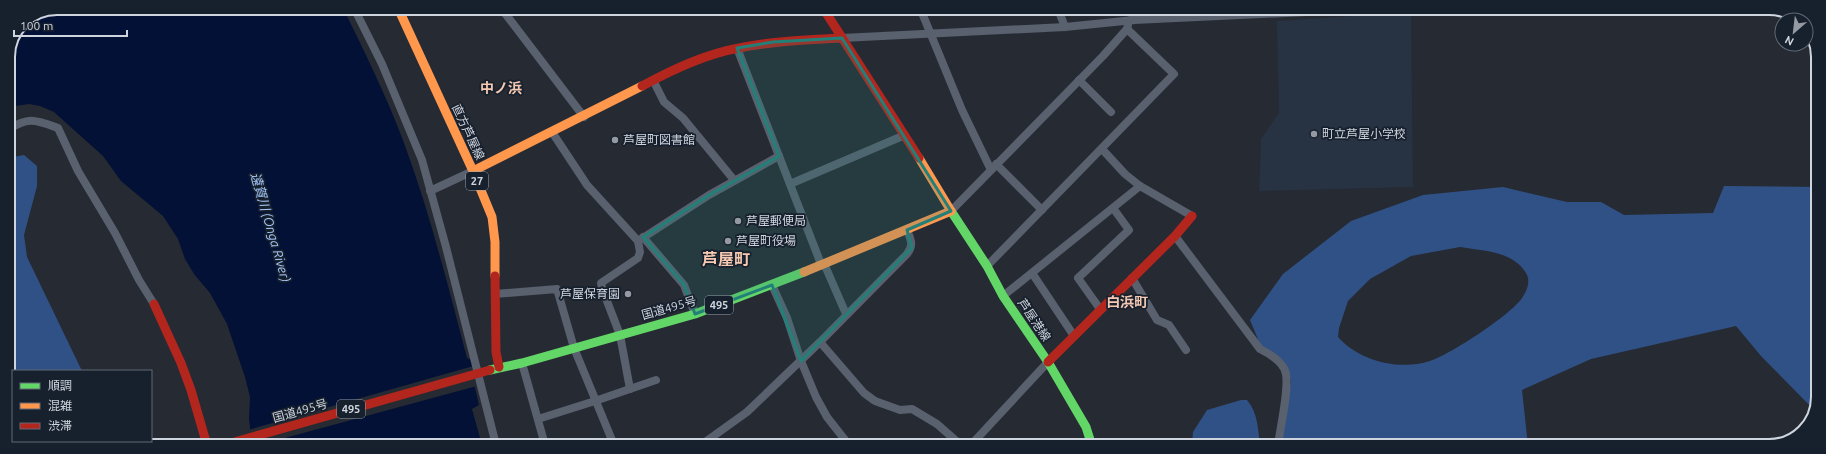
<svg xmlns="http://www.w3.org/2000/svg" width="1826" height="454" font-family="Ubuntu,'Noto Sans JP',sans-serif">
<style>
.built{fill:#273243}
.forest{fill:#305186;fill-rule:evenodd}
.water{fill:#031137}
.pier{fill:#262a32}
.lines{fill:none;stroke-linecap:round;stroke-linejoin:round}
.street{stroke:#59606e;stroke-width:8}
.fast{stroke:#63d668;stroke-width:9}
.slow{stroke:#ff974d;stroke-width:9}
.jam{stroke:#b3261e;stroke-width:9}
.marked{fill:#228079;fill-opacity:0.2;stroke:#228079;stroke-width:3;stroke-linejoin:round}
.poi-dot{fill:#9499a2;stroke:#17202d;stroke-width:1.5}
.labels{text-anchor:middle;stroke-width:3.5;stroke-linejoin:round;paint-order:stroke}
.shield{fill:#17202d;stroke:#989fa9;stroke-width:1}
.shield-label{font-size:11px;font-weight:bold;fill:#cfd5de}
.street-label{font-size:12px;fill:#cfd5de;stroke:#17202d}
.poi-label{font-size:12px;fill:#cfd5de;stroke:#17202d;text-anchor:start}
.water-label{font-size:13px;font-style:italic;fill:#a6c7fb;stroke:#17202d}
.quarter-label{font-size:14px;font-weight:bold;fill:#f5c8b1;stroke:#17202d}
.district-label{font-size:16px;font-weight:bold;fill:#f5c8b1;stroke:#17202d}
.rim{fill:none;stroke:#cfd5de;stroke-width:2}
</style>
<rect width="100%" height="100%" fill="#262a32"/>
<polygon class="built" points="1411,12 1413,187 1259,191 1261,139 1279,113 1277,21"/>
<g class="forest">
<polygon points="24,155 37,166 37,186 24,235 27,257 82,371 13,371 13,413 8,403 8,158"/>
<path d="M 1724,186 L 1818,187 L 1817,406 L 1815,411 L 1761,356 L 1736,326 L 1591,359 L 1522,390 L 1528,446 L 1280,446 L 1291,381 L 1287,369 L 1260,344 L 1250,320 L 1283,274 L 1351,221 L 1423,195 L 1503,187 L 1567,202 L 1601,202 L 1624,215 L 1713,213 ZM 1460,247 C 1483,251 1513,251 1526,273 C 1531,281 1527,291 1522,298 C 1511,315 1449,355 1430,361 C 1399,371 1359,361 1338,337 L 1339,328 L 1348,301 L 1370,279 L 1411,256 Z"/>
<path d="M 1241,400 L 1247,400 C 1258,413 1258,429 1260,446 L 1196,446 L 1192,444 L 1193,432 L 1207,410 Z"/>
</g>
<path class="water" d="M 57,8 L 343,8 C 365,53 387,97 404,143 C 430,213 448,286 467,358 L 478,363 L 473,379 L 479,405 L 472,409 L 482,445 L 252,445 L 249,419 L 250,397 L 245,377 L 227,324 L 210,293 L 194,274 L 185,259 L 178,239 L 163,216 L 121,181 L 103,156 L 54,112 L 40,106 L 29,104 L 8,107 L 8,57 L 23,22 Z"/>
<polygon class="pier" points="477,365 482,379 475,381 477,386 259,445 250,445 248,430"/>
<g class="lines">
<g class="street">
<polyline points="354,8 382,64 422,160 446,247 496,445"/>
<polyline points="501,8 584,117"/>
<polyline points="920,8 962,110 991,170"/>
<polyline points="1058,9 1065,27"/>
<polyline points="1130,9 1134,20"/>
<polyline points="1134,20 1147,9"/>
<polyline points="842,38 1065,27 1134,20 1371,9"/>
<polyline points="737,48 821,264 826,268 846,314"/>
<polyline points="653,80 664,102 683,118 734,180"/>
<polyline points="1079,80 1111,112"/>
<path d="M 8,130 C 28,116 36,120 58,128 L 78,171 L 115,233 L 139,280 L 154,304"/>
<polyline points="552,132 587,185 638,241 709,195 779,156"/>
<polyline points="1102,149 1125,174 1140,186 1192,216"/>
<polyline points="996,164 1042,210"/>
<polyline points="790,184 905,135"/>
<polyline points="430,191 473,171"/>
<polyline points="951,211 1103,56 1127,29 1128,25"/>
<path d="M 1175,236 L 1260,349 C 1270,354 1284,362 1286,374 C 1289,392 1280,427 1278,446"/>
<polyline points="643,237 684,285 695,314"/>
<polyline points="987,266 1174,74 1127,29"/>
<polyline points="1032,273 1074,336"/>
<polyline points="1132,278 1157,320 1169,325 1186,350"/>
<polyline points="772,285 787,318 801,361 816,397 827,417 849,445"/>
<polyline points="495,294 557,289 574,348 614,445"/>
<polyline points="1003,296 1140,186"/>
<polyline points="1100,309 1078,278 1129,230 1113,208"/>
<polyline points="820,342 864,393 875,401 900,410 912,409 937,424 962,446"/>
<polyline points="522,363 545,445"/>
<polyline points="630,389 620,335 602,288 601,283 638,258 640,252 638,241"/>
<polyline points="538,419 595,401 656,380"/>
<path d="M 701,445 L 747,412 L 820,342 L 907,254 C 914,245 911,240 907,230"/>
<polyline points="970,446 1048,362"/>
</g>
<g class="fast">
<polyline points="951,211 987,266 1003,296 1048,362 1086,427 1092,446"/>
<polyline points="490,370 522,363 695,314 804,272"/>
</g>
<g class="slow">
<polyline points="398,8 473,171 492,217 495,242 495,276"/>
<polyline points="473,171 642,86"/>
<polyline points="804,272 951,211 919,158"/>
</g>
<g class="jam">
<polyline points="823,8 919,158"/>
<path d="M 642,86 C 672,70 705,54 739,48 C 773,41 807,40 842,38"/>
<polyline points="495,276 496,352 499,367"/>
<polyline points="154,304 181,363 191,390 207,445"/>
<polyline points="1048,362 1175,236 1192,216"/>
<polyline points="224,445 490,370"/>
</g>
</g>
<path class="marked" d="M 842,38 L 951,211 L 907,230 L 912,248 L 801,361 L 772,285 L 695,314 L 684,285 L 643,237 L 709,195 L 779,156 L 737,48 L 773,42 Z"/>
<g class="poi-dot">
<circle cx="1314" cy="134" r="4"/>
<circle cx="615" cy="140" r="4"/>
<circle cx="738" cy="221" r="4"/>
<circle cx="728" cy="241" r="4"/>
<circle cx="628" cy="294" r="4"/>
</g>
<g class="labels">
<g class="shield">
<rect x="466" y="172" width="22" height="18" rx="3"/>
<rect x="705" y="296" width="28" height="18" rx="3"/>
<rect x="337" y="400" width="28" height="18" rx="3"/>
</g>
<g class="shield-label">
<text x="477" y="185">27</text>
<text x="719" y="309">495</text>
<text x="351" y="413">495</text>
</g>
<g class="street-label">
<text transform="translate(468 132) rotate(65)" y="4">直方芦屋線</text>
<text transform="translate(669 308) rotate(-16)" y="4">国道495号</text>
<text transform="translate(1034 320) rotate(56)" y="4">芦屋港線</text>
<text transform="translate(300 411) rotate(-16)" y="4">国道495号</text>
</g>
<g class="poi-label">
<text x="1322" y="138">町立芦屋小学校</text>
<text x="623" y="144">芦屋町図書館</text>
<text x="746" y="225">芦屋郵便局</text>
<text x="736" y="245">芦屋町役場</text>
<text x="620" y="298" text-anchor="end">芦屋保育園</text>
</g>
<g class="water-label">
<text transform="translate(271 227) rotate(74)" y="5">遠賀川 (Onga River)</text>
</g>
<g class="quarter-label">
<text x="501" y="93">中ノ浜</text>
<text x="1127" y="307">白浜町</text>
</g>
<g class="district-label">
<text x="726" y="265">芦屋町</text>
</g>
</g>
<path d="M0 0H1826V454H0ZM57 15H1769A42 42 0 0 1 1811 57V397A42 42 0 0 1 1769 439H57A42 42 0 0 1 15 397V57A42 42 0 0 1 57 15Z" fill="#17202d" fill-rule="evenodd"/>
<path class="rim" d="M57 15H1769A42 42 0 0 1 1811 57V397A42 42 0 0 1 1769 439H57A42 42 0 0 1 15 397V57A42 42 0 0 1 57 15Z"/>
<rect x="12" y="370" width="140" height="72" fill="#17202d" stroke="#616874"/>
<rect x="20" y="383" width="20" height="6" fill="#63d668" stroke="#616874"/>
<text x="48" y="390" font-size="12" fill="#cfd5de">順調</text>
<rect x="20" y="403" width="20" height="6" fill="#ff974d" stroke="#616874"/>
<text x="48" y="410" font-size="12" fill="#cfd5de">混雑</text>
<rect x="20" y="423" width="20" height="6" fill="#b3261e" stroke="#616874"/>
<text x="48" y="430" font-size="12" fill="#cfd5de">渋滞</text>
<g transform="translate(1794 32) rotate(208)"><circle r="19" fill="#17202d" stroke="#616874"/>
<path d="M0-3L7 15L0 10L-7 15Z" fill="#9499a2"/>
<text y="-6" font-size="11" font-weight="bold" text-anchor="middle" fill="#cfd5de">N</text>
</g>
<path d="M14 30v6h113v-6" fill="none" stroke="#cfd5de" stroke-width="2"/>
<text x="20" y="30" font-size="12" fill="#cfd5de" stroke="#17202d" stroke-width="3" paint-order="stroke">100 m</text>
</svg>
